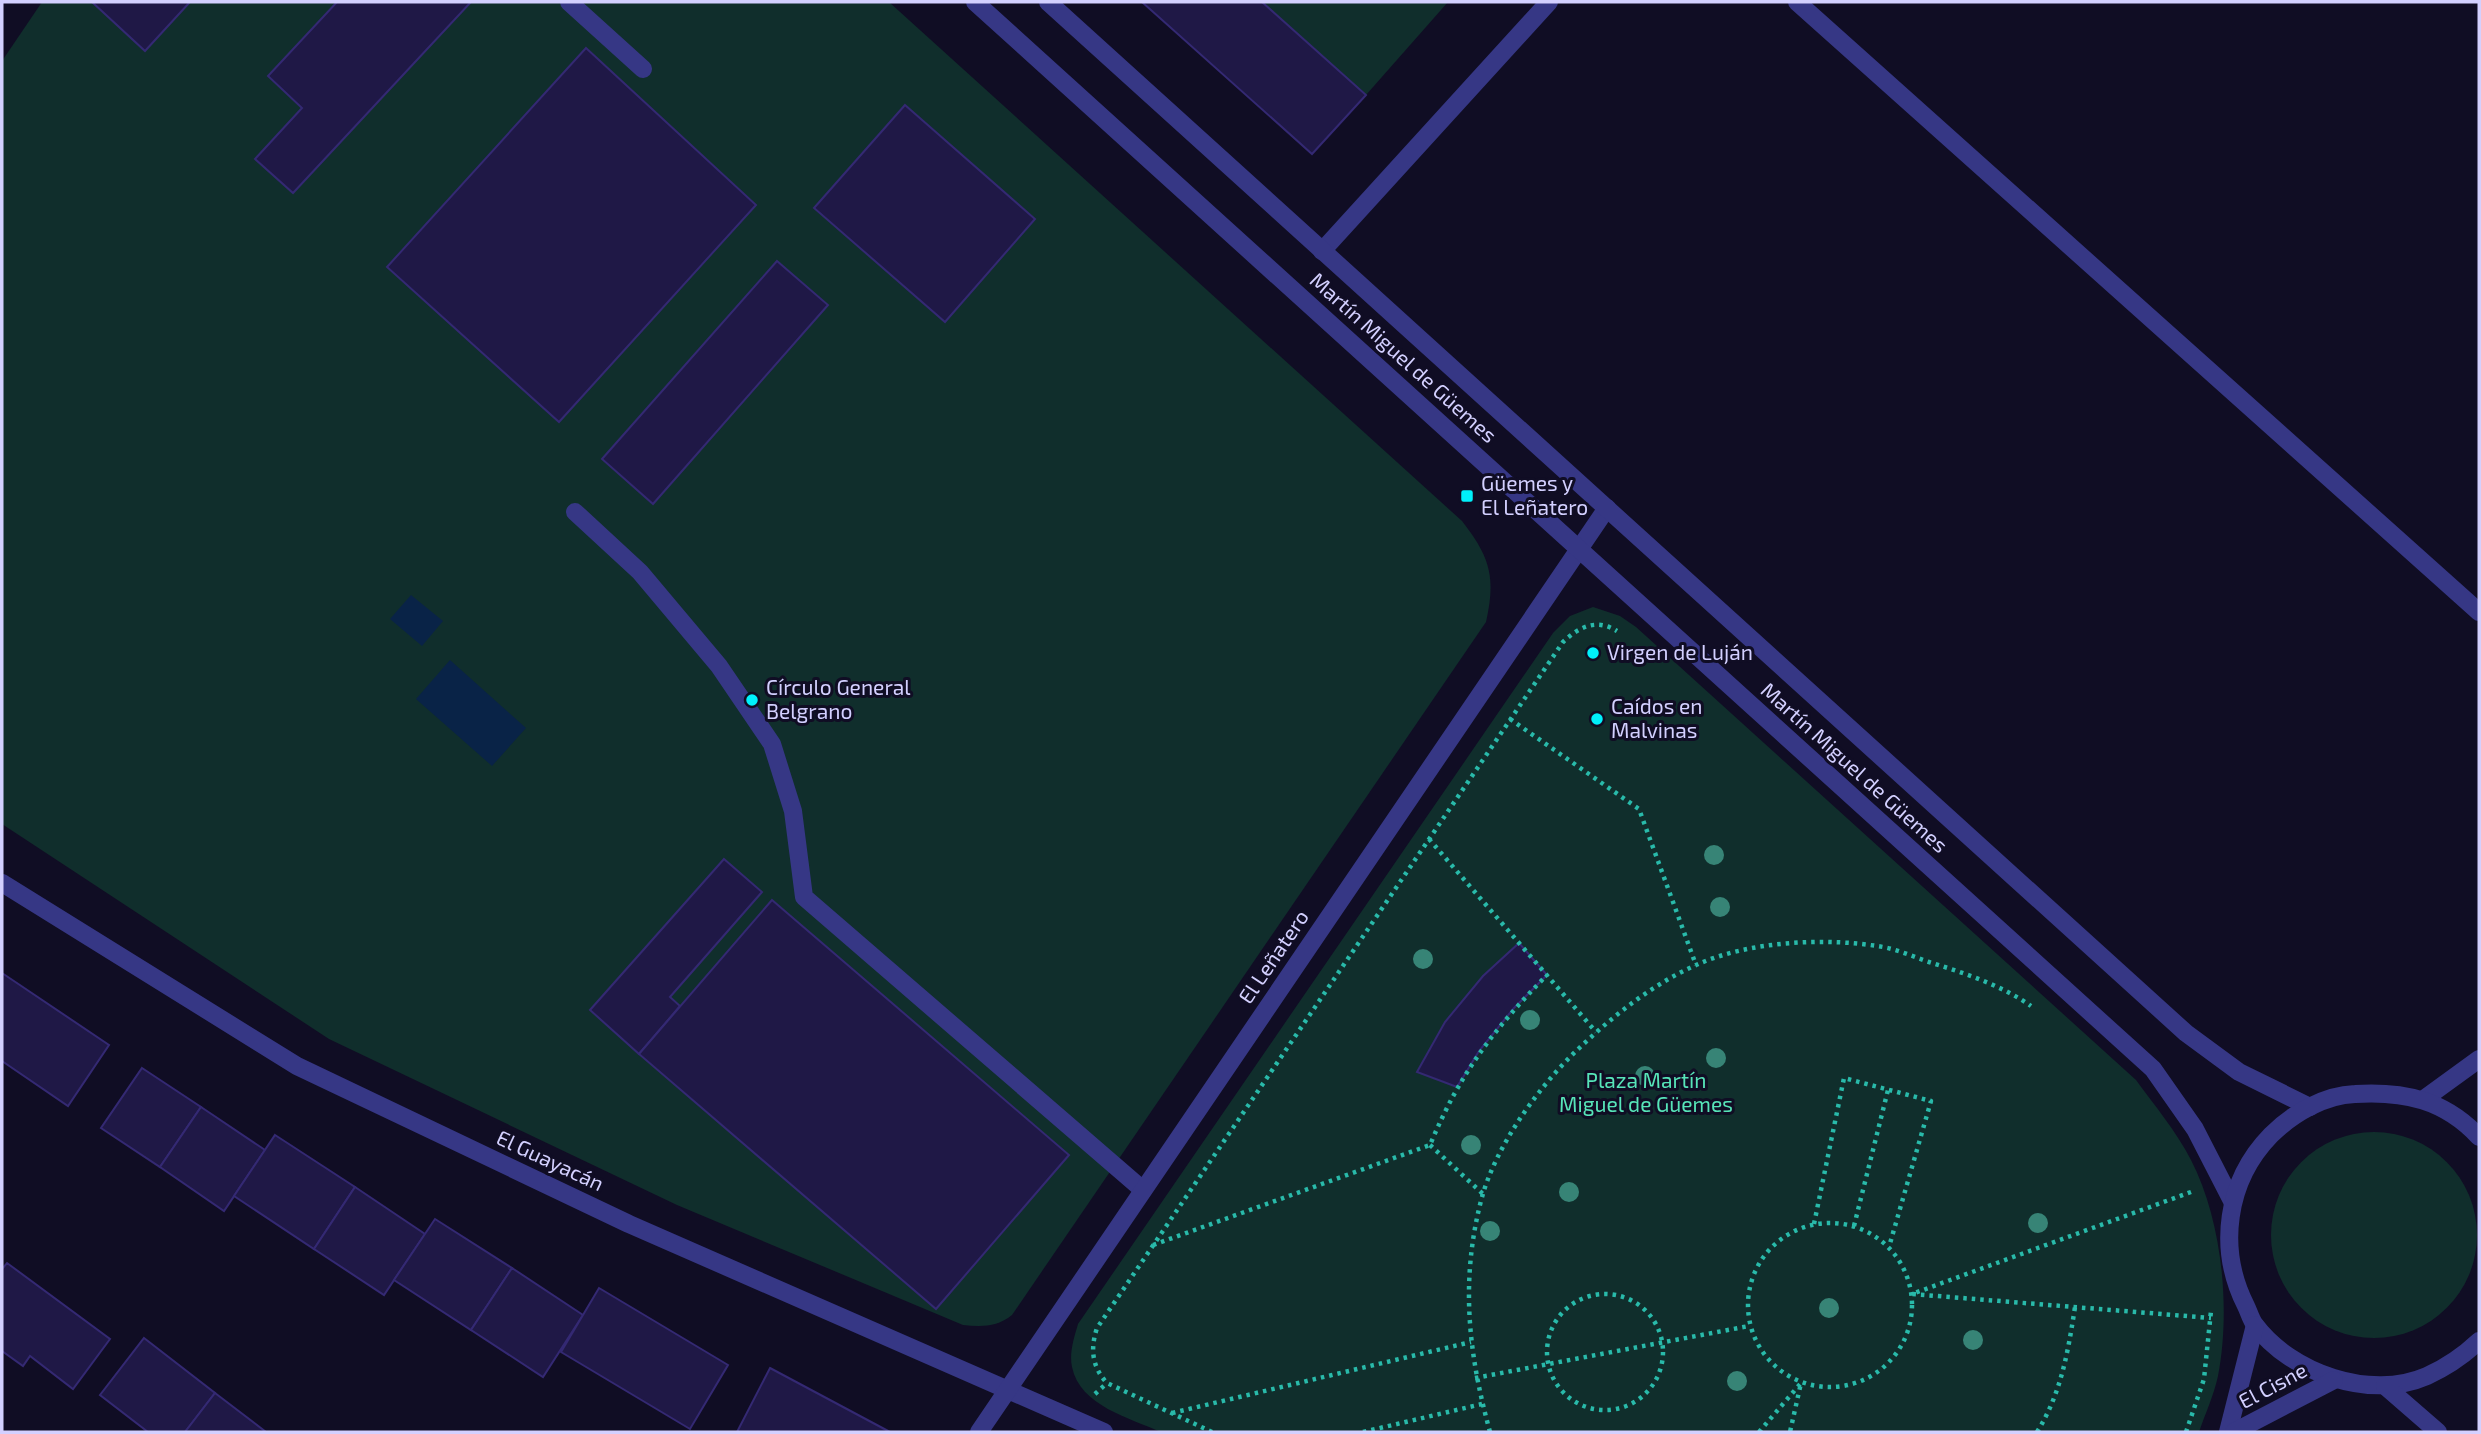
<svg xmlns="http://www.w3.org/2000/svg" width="2481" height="1434" font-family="'Exo 2',sans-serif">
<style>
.green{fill:#102e2c}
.water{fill:#092347}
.building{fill:#1f1846;stroke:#342973;stroke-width:2}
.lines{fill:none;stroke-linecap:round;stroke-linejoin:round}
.path{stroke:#29baaa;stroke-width:4.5;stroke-dasharray:3.5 5;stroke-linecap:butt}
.service{stroke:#363785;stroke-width:18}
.minor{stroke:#363785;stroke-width:18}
.tertiary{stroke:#363785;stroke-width:18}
.tree{fill:#378476}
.poi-dot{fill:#00f0fb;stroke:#100d24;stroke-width:2.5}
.labels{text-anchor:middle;stroke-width:6;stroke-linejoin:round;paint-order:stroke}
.street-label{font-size:21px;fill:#d3d0ff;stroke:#100d24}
.poi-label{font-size:21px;fill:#d3d0ff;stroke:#100d24;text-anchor:start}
.park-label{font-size:21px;fill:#57e5b9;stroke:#100d24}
</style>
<rect width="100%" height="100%" fill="#100d24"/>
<g class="green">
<path d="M 42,2 L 889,2 L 1462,521 C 1490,557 1496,577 1486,622 L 1012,1315 C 997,1327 982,1327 963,1325 L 677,1205 L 329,1039 L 2,824 L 2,61 Z"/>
<polygon points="1262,2 1448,2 1366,95"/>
<path d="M 1593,607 L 1620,616 L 1636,627 L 2136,1080 C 2155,1106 2176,1131 2191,1160 C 2222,1220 2231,1309 2218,1376 C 2214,1395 2205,1414 2199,1432 L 1161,1432 C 1130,1418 1080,1406 1072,1367 C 1069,1353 1074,1338 1078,1324 L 1553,633 L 1570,616 Z"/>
<circle cx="2374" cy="1235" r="103"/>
</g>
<g class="water">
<polygon points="411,595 443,621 422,646 390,619"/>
<polygon points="450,660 526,728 492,766 416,699"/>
</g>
<g class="building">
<polygon points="92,2 190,2 145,51"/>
<polygon points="337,2 471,2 293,193 255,159 302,108 268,76"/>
<polygon points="1142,2 1262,2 1366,95 1312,154"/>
<polygon points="586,48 756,205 559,422 387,267"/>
<polygon points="905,105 1035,219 945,322 814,208"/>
<polygon points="777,261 828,305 653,504 602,459"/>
<polygon points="724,859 762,892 670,997 680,1006 639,1054 590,1010"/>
<polygon points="772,900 1069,1155 936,1309 639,1054"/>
<polygon points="1519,943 1547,975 1514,1008 1479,1051 1457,1087 1417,1072 1445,1022 1483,976"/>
<polygon points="2,973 109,1045 68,1106 2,1061"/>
<polygon points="142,1068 201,1107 160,1167 101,1128"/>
<polygon points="201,1107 265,1150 224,1211 160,1167"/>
<polygon points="275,1135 355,1187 314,1249 234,1196"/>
<polygon points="355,1187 425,1234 384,1295 314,1249"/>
<polygon points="435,1219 512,1268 471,1330 394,1280"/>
<polygon points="7,1263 110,1339 73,1389 30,1356 23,1366 2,1351 2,1269"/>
<polygon points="512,1268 583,1315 543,1377 471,1330"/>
<polygon points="599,1288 728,1365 690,1429 561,1352"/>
<polygon points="144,1338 215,1393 185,1432 148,1432 100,1395"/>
<polygon points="770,1368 890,1432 737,1432"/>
<polygon points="215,1393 266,1432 185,1432"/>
</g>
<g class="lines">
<g class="path">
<polyline points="1510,719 1639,809 1696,965"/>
<polyline points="1429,839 1596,1032"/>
<polyline points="1430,1145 1483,1194"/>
<polyline points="2191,1192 1912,1294 2211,1318"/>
<circle cx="1830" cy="1305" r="82"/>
<polyline points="1814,1224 1844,1078 1931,1101 1889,1247"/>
<polyline points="1854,1226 1888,1090"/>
<path d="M 1153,1245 L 1430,1145 C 1460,1073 1493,1030 1547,975"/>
<circle cx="1605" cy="1352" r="58"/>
<polyline points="1475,1378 1749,1326"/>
<polyline points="1095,1394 1107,1383"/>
<polyline points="1172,1413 1471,1342"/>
<path d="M 1212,1432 L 1107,1383 C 1092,1367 1090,1349 1097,1328 L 1563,642 C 1579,627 1596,618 1617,631"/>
<polyline points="1363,1432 1482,1404"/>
<path d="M 1490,1432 C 1468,1352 1460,1279 1482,1197 C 1496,1147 1535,1092 1572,1055 C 1608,1020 1649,986 1696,965 C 1749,941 1826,937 1883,947 C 1899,950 1914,957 1929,962 C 1964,973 2001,985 2031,1006"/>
<polyline points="1759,1432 1801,1383 1790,1432"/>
<path d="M 2037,1432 C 2061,1394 2068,1352 2075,1307"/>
<polyline points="2186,1432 2204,1379 2211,1311"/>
</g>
<polyline class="service" points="569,2 643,69"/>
<g class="minor">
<polyline points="1797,2 2479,612"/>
<polyline points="1322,251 1549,2"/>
<polyline points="575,512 640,572 719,666 772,744 793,811 804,897 1143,1190"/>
<polyline points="2,883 297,1066 629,1224 1104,1432"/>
<polyline points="2424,1099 2479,1059"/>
<polyline points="979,1432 1607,508"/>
</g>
<g class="tertiary">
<polyline points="975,2 2153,1069 2195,1129 2232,1201"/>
<polyline points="1048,2 2186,1033 2239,1072 2310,1107"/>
<path d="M 2479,1137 C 2445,1100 2404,1091 2355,1094 C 2324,1095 2292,1114 2271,1135 C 2226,1181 2217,1249 2246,1306 C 2249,1312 2251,1320 2255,1325 C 2291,1373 2370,1401 2427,1376 C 2447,1367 2463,1356 2479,1341"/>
<polyline points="2385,1386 2438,1432"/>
<polyline points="2228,1432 2255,1325"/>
<polyline points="2234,1432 2334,1380"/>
</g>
</g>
<g class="tree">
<circle cx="1714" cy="855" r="10"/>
<circle cx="1720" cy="907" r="10"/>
<circle cx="1423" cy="959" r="10"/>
<circle cx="1530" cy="1020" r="10"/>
<circle cx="1716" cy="1058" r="10"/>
<circle cx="1645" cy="1076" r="10"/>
<circle cx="1471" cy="1145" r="10"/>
<circle cx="1569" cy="1192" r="10"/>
<circle cx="2038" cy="1223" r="10"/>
<circle cx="1490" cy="1231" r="10"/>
<circle cx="1829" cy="1308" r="10"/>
<circle cx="1973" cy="1340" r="10"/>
<circle cx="1737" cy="1381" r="10"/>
</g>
<g class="poi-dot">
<rect x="1460" y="489" width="14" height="14" rx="3.5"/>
<circle cx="1593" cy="653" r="7"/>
<circle cx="752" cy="700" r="7"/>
<circle cx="1597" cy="719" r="7"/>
</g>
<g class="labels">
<g class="street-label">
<text transform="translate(1403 358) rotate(42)" y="7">Martín Miguel de Güemes</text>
<text transform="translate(1854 768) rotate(42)" y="7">Martín Miguel de Güemes</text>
<text transform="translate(1274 957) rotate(-56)" y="7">El Leñatero</text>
<text transform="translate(550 1161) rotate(25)" y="7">El Guayacán</text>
<text transform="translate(2273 1386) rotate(-28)" y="7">El Cisne</text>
</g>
<g class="poi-label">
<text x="1481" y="491">Güemes y<tspan x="1481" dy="24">El Leñatero</tspan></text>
<text x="1607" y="660">Virgen de Luján</text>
<text x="766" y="695">Círculo General<tspan x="766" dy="24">Belgrano</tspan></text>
<text x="1611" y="714">Caídos en<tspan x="1611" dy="24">Malvinas</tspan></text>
</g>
<g class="park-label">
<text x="1646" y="1088">Plaza Martín<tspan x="1646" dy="24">Miguel de Güemes</tspan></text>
</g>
</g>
<rect width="2481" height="1434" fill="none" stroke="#d3d0ff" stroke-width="7"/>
</svg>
